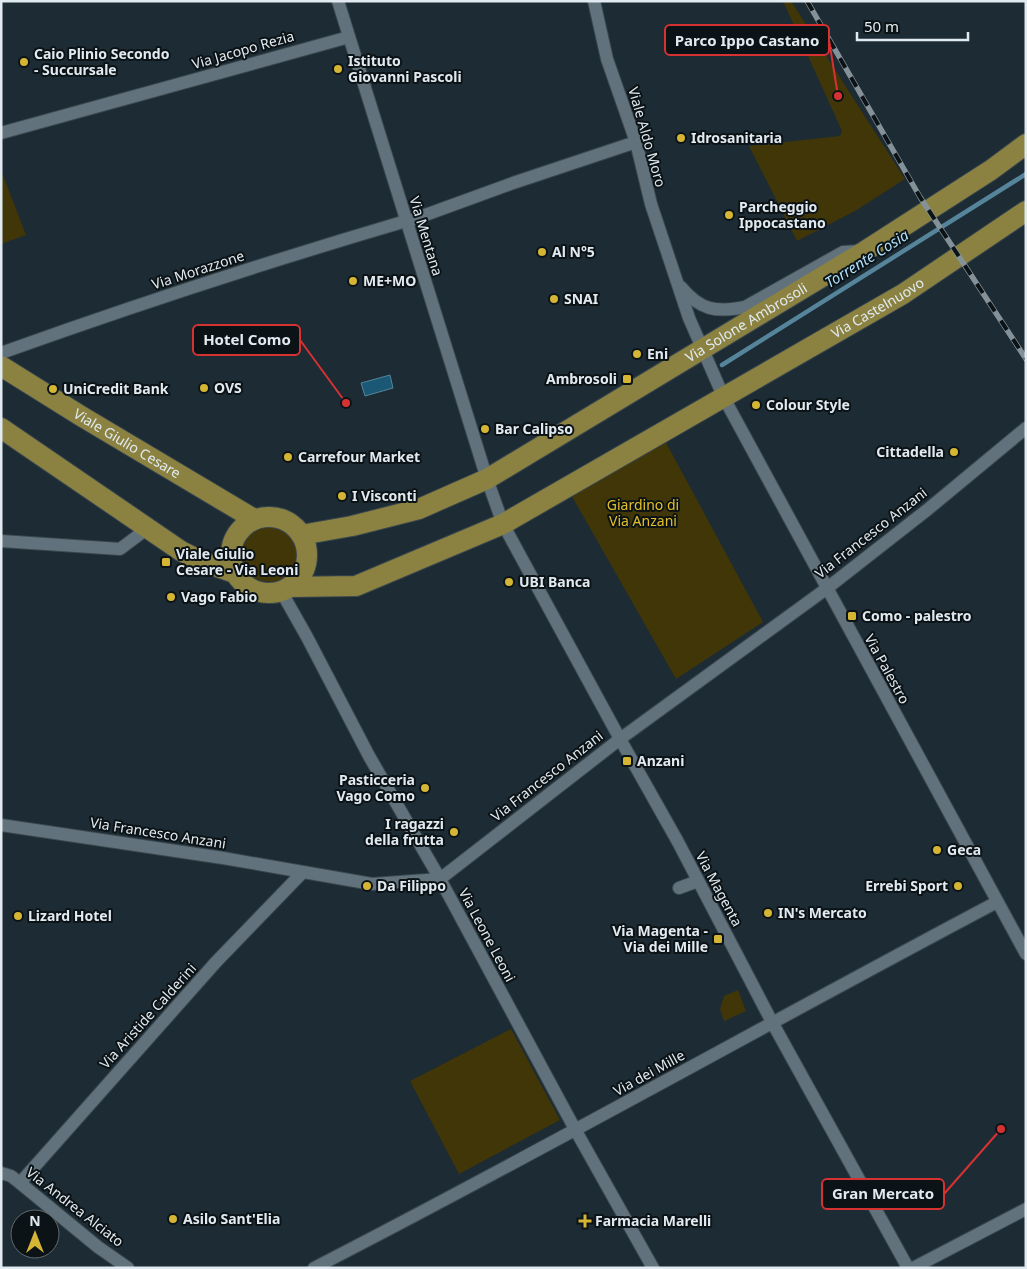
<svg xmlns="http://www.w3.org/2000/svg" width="1027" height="1269" font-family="'Noto Sans',sans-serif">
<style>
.green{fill:#413607}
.water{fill:#1a5875;stroke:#56849a}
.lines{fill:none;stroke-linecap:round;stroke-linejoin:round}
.stream{stroke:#56849a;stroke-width:4.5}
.minor-casing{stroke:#3b474e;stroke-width:14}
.primary-casing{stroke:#3b474e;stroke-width:22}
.minor{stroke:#61727c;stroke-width:12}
.primary{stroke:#8b8241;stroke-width:20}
.rail-casing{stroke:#859198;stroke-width:5.5}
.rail{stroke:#0c1316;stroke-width:4;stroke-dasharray:11;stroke-linecap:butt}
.poi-dot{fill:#d5b534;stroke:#0c1316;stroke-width:2}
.labels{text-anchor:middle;stroke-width:4;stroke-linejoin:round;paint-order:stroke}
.street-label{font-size:14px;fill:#e1eaf0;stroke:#0c1316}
.poi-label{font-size:14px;font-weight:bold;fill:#e1eaf0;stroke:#0c1316;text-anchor:start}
.park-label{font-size:14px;fill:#e4c026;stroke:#0c1316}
.water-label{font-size:15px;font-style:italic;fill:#aedffb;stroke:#0c1316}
.leader{fill:none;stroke:#d73232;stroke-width:2}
.callout-dot{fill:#d73232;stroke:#0c1316;stroke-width:2}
.callout{fill:#0c1316;stroke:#d73232;stroke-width:2}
.callout-label{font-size:15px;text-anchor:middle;font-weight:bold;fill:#e1eaf0}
</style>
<rect width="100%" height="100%" fill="#1c2b34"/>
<g class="green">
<polygon points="783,1 791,1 905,179 855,211 797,241 749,146 840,136 842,131"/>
<polygon points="1,170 26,235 1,244"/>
<polygon points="664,439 763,622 676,679 570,493"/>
<circle cx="270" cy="553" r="29"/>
<polygon points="738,990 746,1011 724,1021 720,1009 724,996"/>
<polygon points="511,1029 560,1120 459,1174 410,1081"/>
</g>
<polygon class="water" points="390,375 393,388 365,396 361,383"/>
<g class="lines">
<polyline class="stream" points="722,365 1026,174"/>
<g class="minor-casing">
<g id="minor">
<polyline points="338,1 487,479 503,524 620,739 678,842 772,1022 908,1268"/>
<polyline points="594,1 607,59 636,142 651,204 689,318 724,398 1026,954"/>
<polyline points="1,133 349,37"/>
<polyline points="406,222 513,183 636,142"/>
<path d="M 681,287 C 700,310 716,313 745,307 L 843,252 L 860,251"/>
<path d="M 1,353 C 135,305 270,261 406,221"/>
<polyline points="1,541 120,549 148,528"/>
<polyline points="281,591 307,637 369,756 440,879 576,1131 653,1268"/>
<polyline points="1,825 223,858 372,884 440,879 620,739 826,589 927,510 1026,428"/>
<polyline points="679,888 698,881"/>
<polyline points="1,1173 11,1176 20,1183 98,1247 128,1268"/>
<polyline points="20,1183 216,962 303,872"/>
<path d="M 314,1268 C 544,1150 768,1023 997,902"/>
<polyline points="913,1268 1026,1209"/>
</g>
</g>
<g class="primary-casing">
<g id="primary">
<path id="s1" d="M 1,366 L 81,416 L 254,519"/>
<polyline points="1,428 181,551 203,562 235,573"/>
<circle cx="269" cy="555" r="38"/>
<path id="s2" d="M 301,535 L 352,526 L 419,509 L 487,479 L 865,251 L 991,170 L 1026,144"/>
<path id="s3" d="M 289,587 L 356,586 L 503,524 L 903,294 L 1026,211"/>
</g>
</g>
<use href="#minor" class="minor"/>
<use href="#primary" class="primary"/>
<g class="rail-casing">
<polyline id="rail" points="807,1 920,197 1026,359"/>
</g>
<use href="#rail" class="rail"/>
</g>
<g class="poi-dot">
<circle cx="24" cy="62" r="5"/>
<circle cx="338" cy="69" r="5"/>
<circle cx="681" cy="138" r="5"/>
<circle cx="729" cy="215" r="5"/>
<circle cx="542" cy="252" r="5"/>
<circle cx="353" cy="281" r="5"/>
<circle cx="554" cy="299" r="5"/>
<circle cx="637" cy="354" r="5"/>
<rect x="622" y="374" width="10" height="10" rx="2.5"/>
<circle cx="204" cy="388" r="5"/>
<circle cx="53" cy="389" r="5"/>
<circle cx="756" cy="405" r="5"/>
<circle cx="485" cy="429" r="5"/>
<circle cx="954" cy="452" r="5"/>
<circle cx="288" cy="457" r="5"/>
<circle cx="342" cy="496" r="5"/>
<rect x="161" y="557" width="10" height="10" rx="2.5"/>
<circle cx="509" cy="582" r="5"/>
<circle cx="171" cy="597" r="5"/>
<rect x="847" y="611" width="10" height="10" rx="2.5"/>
<rect x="622" y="756" width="10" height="10" rx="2.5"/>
<circle cx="425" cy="788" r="5"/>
<circle cx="454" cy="832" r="5"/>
<circle cx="937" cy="850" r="5"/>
<circle cx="367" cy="886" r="5"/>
<circle cx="958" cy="886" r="5"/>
<circle cx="768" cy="913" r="5"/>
<circle cx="18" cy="916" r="5"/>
<rect x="713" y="934" width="10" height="10" rx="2.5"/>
<circle cx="173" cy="1219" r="5"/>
<path d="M582.5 1213.5h5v5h5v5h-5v5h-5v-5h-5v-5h5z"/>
</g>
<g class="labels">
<g class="street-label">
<text transform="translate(243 50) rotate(-16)" y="5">Via Jacopo Rezia</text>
<text transform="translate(647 137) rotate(74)" y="5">Viale Aldo Moro</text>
<text transform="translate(426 236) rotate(73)" y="5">Via Mentana</text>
<text transform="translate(198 270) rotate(-18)" y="5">Via Morazzone</text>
<text dy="5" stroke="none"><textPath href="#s3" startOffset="659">Via Castelnuovo</textPath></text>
<text dy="5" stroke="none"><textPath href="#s2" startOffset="498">Via Solone Ambrosoli</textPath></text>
<text dy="5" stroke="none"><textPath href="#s1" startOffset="148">Viale Giulio Cesare</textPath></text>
<text transform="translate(871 533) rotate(-38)" y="5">Via Francesco Anzani</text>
<text transform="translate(887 669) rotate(61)" y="5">Via Palestro</text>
<text transform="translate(547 776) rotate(-38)" y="5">Via Francesco Anzani</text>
<text transform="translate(158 833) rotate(9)" y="5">Via Francesco Anzani</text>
<text transform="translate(719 889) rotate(62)" y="5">Via Magenta</text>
<text transform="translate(487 935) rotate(62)" y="5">Via Leone Leoni</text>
<text transform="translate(148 1016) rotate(-48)" y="5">Via Aristide Calderini</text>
<text transform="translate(649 1073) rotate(-29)" y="5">Via dei Mille</text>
<text transform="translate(75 1207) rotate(38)" y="5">Via Andrea Alciato</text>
</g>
<g class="poi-label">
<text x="34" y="59">Caio Plinio Secondo<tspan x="34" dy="16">- Succursale</tspan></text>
<text x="348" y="66">Istituto<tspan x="348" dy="16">Giovanni Pascoli</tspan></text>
<text x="691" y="143">Idrosanitaria</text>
<text x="739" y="212">Parcheggio<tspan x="739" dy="16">Ippocastano</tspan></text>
<text x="552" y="257">Al N°5</text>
<text x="363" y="286">ME+MO</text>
<text x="564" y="304">SNAI</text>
<text x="647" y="359">Eni</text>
<text x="617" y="384" text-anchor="end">Ambrosoli</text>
<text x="214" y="393">OVS</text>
<text x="63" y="394">UniCredit Bank</text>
<text x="766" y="410">Colour Style</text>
<text x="495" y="434">Bar Calipso</text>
<text x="944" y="457" text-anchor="end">Cittadella</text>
<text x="298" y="462">Carrefour Market</text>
<text x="352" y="501">I Visconti</text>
<text x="176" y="559">Viale Giulio<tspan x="176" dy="16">Cesare - Via Leoni</tspan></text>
<text x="519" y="587">UBI Banca</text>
<text x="181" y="602">Vago Fabio</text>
<text x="862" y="621">Como - palestro</text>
<text x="637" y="766">Anzani</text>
<text x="415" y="785" text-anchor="end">Pasticceria<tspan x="415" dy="16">Vago Como</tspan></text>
<text x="444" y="829" text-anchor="end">I ragazzi<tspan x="444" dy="16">della frutta</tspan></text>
<text x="947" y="855">Geca</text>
<text x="377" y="891">Da Filippo</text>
<text x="948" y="891" text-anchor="end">Errebi Sport</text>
<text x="778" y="918">IN's Mercato</text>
<text x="28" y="921">Lizard Hotel</text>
<text x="708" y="936" text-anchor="end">Via Magenta -<tspan x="708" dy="16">Via dei Mille</tspan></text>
<text x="183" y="1224">Asilo Sant'Elia</text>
<text x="595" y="1226">Farmacia Marelli</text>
</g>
<g class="park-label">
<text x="643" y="510">Giardino di<tspan x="643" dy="16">Via Anzani</tspan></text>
</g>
<g class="water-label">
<text transform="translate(867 259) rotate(-32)" y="5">Torrente Cosia</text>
</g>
</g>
<path class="leader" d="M838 96L829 40M346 403L300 340M1001 1129L944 1194"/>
<g class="callout-dot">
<circle cx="838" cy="96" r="5"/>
<circle cx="346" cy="403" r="5"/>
<circle cx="1001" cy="1129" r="5"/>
</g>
<g class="callout">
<rect x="665" y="25" width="164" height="30" rx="5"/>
<rect x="193" y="325" width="107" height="30" rx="5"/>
<rect x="822" y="1179" width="122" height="30" rx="5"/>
</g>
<g class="callout-label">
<text x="747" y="46">Parco Ippo Castano</text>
<text x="247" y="345">Hotel Como</text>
<text x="883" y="1199">Gran Mercato</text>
</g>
<rect width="1027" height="1269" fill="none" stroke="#e1eaf0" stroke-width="5"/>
<g transform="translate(35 1234)"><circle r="24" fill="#0c1316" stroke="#61696d"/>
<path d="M0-4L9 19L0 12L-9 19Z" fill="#d5b534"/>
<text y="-8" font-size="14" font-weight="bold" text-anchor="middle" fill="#e1eaf0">N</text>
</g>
<path d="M857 32v8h111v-8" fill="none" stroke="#e1eaf0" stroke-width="2.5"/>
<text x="864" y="32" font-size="15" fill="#e1eaf0" stroke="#0c1316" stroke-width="4" paint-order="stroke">50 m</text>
</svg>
